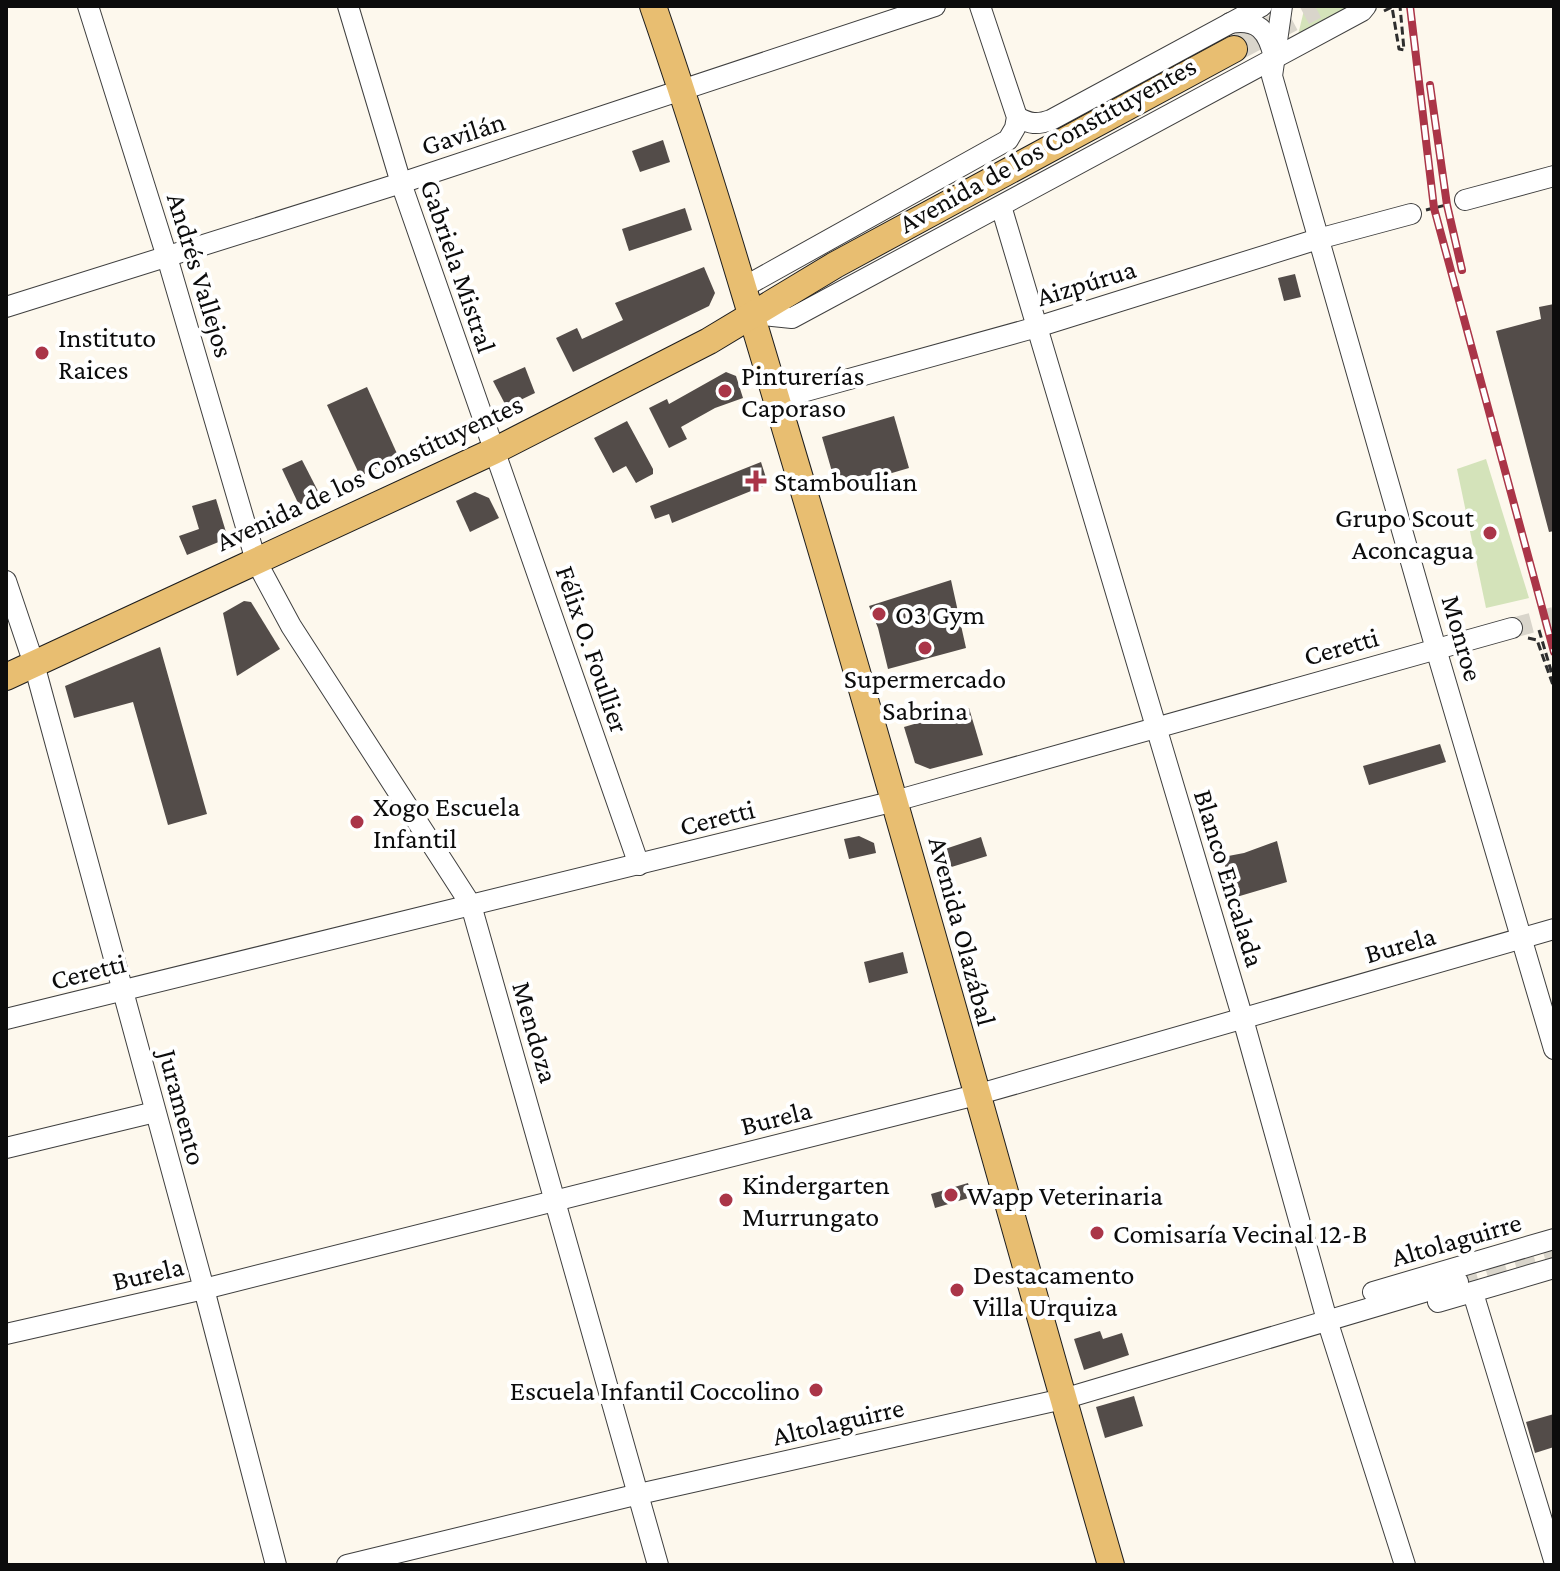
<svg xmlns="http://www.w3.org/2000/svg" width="1560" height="1571" font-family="'Crimson Pro',serif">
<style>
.green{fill:#d4e3ba}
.building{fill:#534c49}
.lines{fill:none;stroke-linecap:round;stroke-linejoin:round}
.minor-tunnel{stroke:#d9d5cb;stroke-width:20;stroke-dasharray:20 10;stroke-linecap:butt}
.major-tunnel{stroke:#d9d5cb;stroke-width:26;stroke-dasharray:26 13;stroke-linecap:butt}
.minor-casing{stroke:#3f3f3f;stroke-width:22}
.major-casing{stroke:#1d1d1d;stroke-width:28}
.path{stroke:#2e2e2e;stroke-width:3;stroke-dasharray:8 4;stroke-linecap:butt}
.minor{stroke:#fff;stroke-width:20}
.major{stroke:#e8be71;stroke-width:26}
.rail-casing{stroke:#aa3548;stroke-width:8}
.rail{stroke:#fff;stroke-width:5;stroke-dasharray:15;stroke-linecap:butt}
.poi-dot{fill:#aa3548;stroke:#fff;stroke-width:3}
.labels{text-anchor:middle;stroke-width:8;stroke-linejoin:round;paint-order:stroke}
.street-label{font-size:28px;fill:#0c0c0c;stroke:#fff}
.poi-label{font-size:28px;fill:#0c0c0c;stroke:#fff;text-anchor:start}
</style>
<rect width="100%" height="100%" fill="#fdf8ed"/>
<g class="green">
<polygon points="1305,6 1352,6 1298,35"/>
<polygon points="1486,459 1529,598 1486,608 1457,469"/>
</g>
<g class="building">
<polygon points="663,140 670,162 640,172 632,151"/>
<polygon points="685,208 692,230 629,251 622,229"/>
<polygon points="704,267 715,293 709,306 573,372 556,338 577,328 582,339 623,320 615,303"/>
<polygon points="1295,274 1301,297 1284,301 1278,278"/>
<polygon points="1554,304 1554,531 1549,532 1496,331 1541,319 1539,307"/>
<polygon points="525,367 535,393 510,405 505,404 493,381"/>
<polygon points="726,372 736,376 743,398 715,408 681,427 687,439 669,448 649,408 667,399 669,404"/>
<polygon points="367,387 399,458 360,476 327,405"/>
<polygon points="894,416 909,468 837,489 822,437"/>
<polygon points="627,421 653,469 653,474 636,483 626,466 613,473 594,438"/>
<polygon points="302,460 320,495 299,505 282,469"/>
<polygon points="761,462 768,484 672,523 669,514 655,519 650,506"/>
<polygon points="475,492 489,498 499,518 470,532 456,501"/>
<polygon points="216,499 226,532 221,541 187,555 179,536 199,529 192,506"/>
<polygon points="951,580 966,648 888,669 878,628 869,606"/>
<polygon points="244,601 251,602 280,649 237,676 223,613"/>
<polygon points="160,647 207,814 168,825 133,702 74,718 65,686"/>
<polygon points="969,708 983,755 930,769 915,763 904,727"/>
<polygon points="1440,744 1446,762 1369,785 1363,766"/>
<polygon points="859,836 874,843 876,853 849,859 844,839"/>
<polygon points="981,837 987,856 945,869 939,851"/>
<polygon points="1277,841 1287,882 1233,898 1223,857 1244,853"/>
<polygon points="903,952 908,973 869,983 864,962"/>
<polygon points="968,1183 972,1197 935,1208 931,1194"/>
<polygon points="1100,1331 1103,1339 1122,1333 1129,1355 1084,1370 1074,1339"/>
<polygon points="1134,1396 1143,1426 1105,1438 1096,1407"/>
<polygon points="1554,1414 1554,1447 1535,1453 1526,1422"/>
</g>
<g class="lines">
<g class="minor-tunnel">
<polyline points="1512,628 1554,617"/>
<polyline points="1458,1282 1554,1255"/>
</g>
<polyline class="major-tunnel" points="1234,49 1315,6"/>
<g class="minor-casing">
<g id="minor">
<polyline points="88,6 167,257 256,561 291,626 471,905 658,1565"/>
<polyline points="348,6 401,183 639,865"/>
<polyline points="1282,6 1272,76 1436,649 1554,1049"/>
<path d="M 1230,23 C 1258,18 1268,31 1274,57"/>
<path d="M 1017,117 C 1030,124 1037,125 1051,120 L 1262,6"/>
<polyline points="1465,200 1554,176"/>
<polyline points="1001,206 1243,1019 1327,1320 1405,1565"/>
<polyline points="744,287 1008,140 1015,128 1017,117 980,6"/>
<polyline points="6,307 401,183 935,6"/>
<polyline points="752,314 792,318 1362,11 1366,6"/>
<polyline points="777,399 1037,327 1318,239 1411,214"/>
<polyline points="6,581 34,664 204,1289 276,1565"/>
<polyline points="6,1019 895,801 1512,628"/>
<polyline points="6,1148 155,1112"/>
<polyline points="1373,1292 1554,1239"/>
<polyline points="1473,1293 1554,1560"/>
<polyline points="1438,1302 1554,1268"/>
<polyline points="6,1334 204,1289 976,1095 1554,929"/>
<polyline points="347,1565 639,1494 1063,1399 1458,1282"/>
</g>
</g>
<g class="major-casing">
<g id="major">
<path d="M 653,6 C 710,171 758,338 808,505 C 913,857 1009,1212 1111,1565"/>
<polyline points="6,677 494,451 709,341 835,265 1234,49"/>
</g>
</g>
<g class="path">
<polyline points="1384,11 1392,7 1399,49 1404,50 1400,6"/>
<polyline points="1426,210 1446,205"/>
<polyline points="1539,630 1554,681"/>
<polyline points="1528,638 1537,640 1554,688"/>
</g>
<use href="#minor" class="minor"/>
<use href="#major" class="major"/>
<g class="rail-casing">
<g id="rail">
<polyline points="1410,6 1434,208 1554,652"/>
<polyline points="1430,85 1447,205 1462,270"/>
</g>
</g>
<use href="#rail" class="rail"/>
</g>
<g class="poi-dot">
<circle cx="42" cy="353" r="8"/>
<circle cx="725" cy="391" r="8"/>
<path d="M752 469h8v8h8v8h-8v8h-8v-8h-8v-8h8z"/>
<circle cx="1490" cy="533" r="8"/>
<circle cx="879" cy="614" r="8"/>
<circle cx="925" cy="648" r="8"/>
<circle cx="357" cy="822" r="8"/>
<circle cx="951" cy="1195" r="8"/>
<circle cx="726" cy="1200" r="8"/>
<circle cx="1097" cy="1233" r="8"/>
<circle cx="957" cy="1290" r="8"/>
<circle cx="816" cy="1390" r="8"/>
</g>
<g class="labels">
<g class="street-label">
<text transform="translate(463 133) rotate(-18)" y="10">Gavilán</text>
<text transform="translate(1047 144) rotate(-29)" y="10">Avenida de los Constituyentes</text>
<text transform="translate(459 266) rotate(71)" y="10">Gabriela Mistral</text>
<text transform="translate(201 275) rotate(73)" y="10">Andrés Vallejos</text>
<text transform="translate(1086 282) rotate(-17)" y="10">Aizpúrua</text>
<text transform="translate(369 472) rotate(-25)" y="10">Avenida de los Constituyentes</text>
<text transform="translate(1463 638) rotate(74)" y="10">Monroe</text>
<text transform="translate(1341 646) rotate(-16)" y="10">Ceretti</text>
<text transform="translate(593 649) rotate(71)" y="10">Félix O. Foullier</text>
<text transform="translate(717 817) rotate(-14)" y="10">Ceretti</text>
<text transform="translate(1230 878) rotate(73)" y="10">Blanco Encalada</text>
<text transform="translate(963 931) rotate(75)" y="10">Avenida Olazábal</text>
<text transform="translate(1400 944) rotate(-16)" y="10">Burela</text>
<text transform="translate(88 971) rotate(-14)" y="10">Ceretti</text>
<text transform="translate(536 1032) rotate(74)" y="10">Mendoza</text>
<text transform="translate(183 1107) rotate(75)" y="10">Juramento</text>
<text transform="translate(776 1117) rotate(-14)" y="10">Burela</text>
<text transform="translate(1456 1239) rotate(-16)" y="10">Altolaguirre</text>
<text transform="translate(148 1273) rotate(-13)" y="10">Burela</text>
<text transform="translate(838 1421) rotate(-13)" y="10">Altolaguirre</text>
</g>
<g class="poi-label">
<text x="58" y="347">Instituto<tspan x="58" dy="32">Raices</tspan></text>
<text x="741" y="385">Pinturerías<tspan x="741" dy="32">Caporaso</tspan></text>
<text x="774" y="491">Stamboulian</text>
<text x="1474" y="527" text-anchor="end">Grupo Scout<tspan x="1474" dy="32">Aconcagua</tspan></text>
<text x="895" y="624">O3 Gym</text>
<text x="925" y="688" text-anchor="middle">Supermercado<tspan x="925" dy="32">Sabrina</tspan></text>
<text x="373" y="816">Xogo Escuela<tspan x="373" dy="32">Infantil</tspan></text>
<text x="742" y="1194">Kindergarten<tspan x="742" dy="32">Murrungato</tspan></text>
<text x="967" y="1205">Wapp Veterinaria</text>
<text x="1113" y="1243">Comisaría Vecinal 12-B</text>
<text x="973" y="1284">Destacamento<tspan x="973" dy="32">Villa Urquiza</tspan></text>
<text x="800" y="1400" text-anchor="end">Escuela Infantil Coccolino</text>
</g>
</g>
<rect width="1560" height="1571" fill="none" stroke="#0c0c0c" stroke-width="16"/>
</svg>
